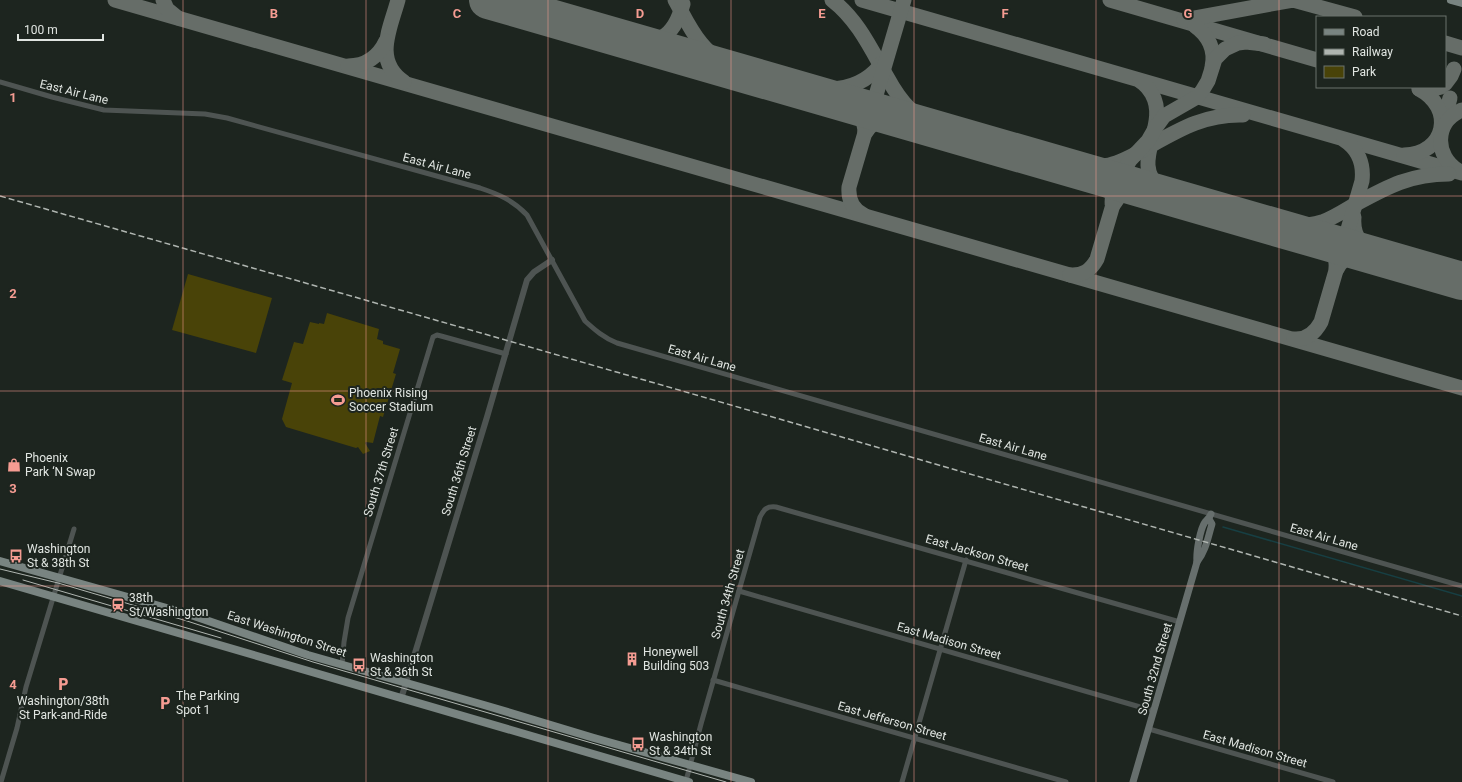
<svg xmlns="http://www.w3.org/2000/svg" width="1462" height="782" font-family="Roboto,sans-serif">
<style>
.green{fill:#494308}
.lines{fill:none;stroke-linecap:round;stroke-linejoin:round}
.stream{stroke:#173f43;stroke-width:1.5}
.taxiway{stroke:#666d68;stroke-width:15}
.runway{stroke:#666d68;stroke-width:38}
.minor{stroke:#4e5452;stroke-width:5}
.tertiary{stroke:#4e5452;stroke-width:6}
.secondary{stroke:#676f6d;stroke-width:7}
.primary{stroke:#798481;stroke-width:8}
.tram{stroke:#afb5b0;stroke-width:1}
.rail{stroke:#afb5b0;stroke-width:1.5;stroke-dasharray:6 3;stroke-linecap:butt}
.grid{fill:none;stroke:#f59c92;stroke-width:1;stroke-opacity:0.55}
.labels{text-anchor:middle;stroke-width:4;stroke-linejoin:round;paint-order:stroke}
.street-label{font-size:12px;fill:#e0e5e1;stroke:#1d251f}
.poi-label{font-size:12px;fill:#e0e5e1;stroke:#1d251f;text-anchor:start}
.grid-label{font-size:13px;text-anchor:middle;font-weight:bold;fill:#f59c92;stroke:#1d251f;stroke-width:4;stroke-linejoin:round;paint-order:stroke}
</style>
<rect width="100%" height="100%" fill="#1d251f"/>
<g class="green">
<polygon points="188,274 272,298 256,353 172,330"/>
<polygon points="327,313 379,329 377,339 383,341 383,344 400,349 393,373 396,374 383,417 380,416 373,443 366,442 365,443 370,451 363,454 358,447 356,448 286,427 282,419 292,383 282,380 294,342 303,344 310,322 319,324 319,323 324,324"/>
</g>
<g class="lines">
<polyline class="stream" points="1223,527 1462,596"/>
<g class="taxiway">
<polyline points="115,0 1462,388"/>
<polyline points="163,0 167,9 178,18"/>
<path d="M 398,0 C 390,29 373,61 404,82"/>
<polyline points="488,0 489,0"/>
<path d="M 675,0 C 683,14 690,30 701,43 C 715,61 737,69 758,78"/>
<path d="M 832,0 C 858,20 871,49 887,77 C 893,88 900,100 910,109 C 924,122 944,129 961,136"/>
<polyline points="862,0 1462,173"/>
<polyline points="1110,0 1317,60"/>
<polyline points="1184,20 1293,0 1355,17"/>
<path d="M 1195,26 C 1208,35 1216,50 1212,67"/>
<path d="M 623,39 C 657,45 673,40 683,4"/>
<polyline points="1445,43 1462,48"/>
<path d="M 348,66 C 366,66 379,56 386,41"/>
<path d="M 1140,81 C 1145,84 1149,89 1152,94 C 1170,126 1128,163 1161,189 C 1170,196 1180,198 1189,202"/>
<path d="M 781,84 C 818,91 860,97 884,60"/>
<polyline points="1445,84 1451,76 1454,69"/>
<polyline points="1419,89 1430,90 1441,87"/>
<path d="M 847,104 C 858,112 865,119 865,133"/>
<polyline points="1443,124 1450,98"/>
<path d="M 866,132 C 874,120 884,117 898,118"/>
<path d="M 1404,155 C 1446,154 1455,108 1419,89"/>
<path d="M 1048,161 C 1068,165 1089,169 1109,165 C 1123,162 1136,154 1148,147 C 1180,129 1205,114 1243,115"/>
<path d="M 1459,171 C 1434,156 1434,122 1462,110"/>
<path d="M 1085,172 C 1099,178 1115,185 1112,203"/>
<path d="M 1114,204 C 1126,181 1149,192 1169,197"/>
<path d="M 864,215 C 853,210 848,200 849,187 L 904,0"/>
<path d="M 1354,217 C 1352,239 1364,247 1380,257"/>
<path d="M 1255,221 C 1277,225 1300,229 1322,222 C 1333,218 1344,211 1354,205 C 1387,187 1410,174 1449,174"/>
<path d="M 1301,234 C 1318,241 1338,245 1336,268"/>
<path d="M 1337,269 C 1345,252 1361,254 1377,257"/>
<path d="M 1070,275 C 1083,276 1091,270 1097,259 L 1122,174 L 1130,160 L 1148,141 L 1156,127 L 1164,116 L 1197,97 L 1202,91 L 1208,81 L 1215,59 L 1225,49 L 1238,43 L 1246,42 L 1264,44"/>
<path d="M 1294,339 C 1307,340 1315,333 1321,322 L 1362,181 C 1364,164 1358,149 1344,140"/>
</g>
<polyline class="runway" points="488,0 1462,281"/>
<g class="minor">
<path d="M 0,82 L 52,97 L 104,110 L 205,114 L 227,118 L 480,188 C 498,194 513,200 527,215 L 585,321 C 595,330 604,338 617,343 L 1462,586"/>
<polyline points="739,591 1154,711"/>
<polyline points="342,665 344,642 348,618 433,337 437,335 441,336 506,354"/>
<polyline points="713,680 1066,782"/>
<polyline points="1149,729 1333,782"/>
<path d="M 686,781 L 701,724 L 760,517 C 764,509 767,506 776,507 L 1180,622"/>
<polyline points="1,782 17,728 26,687 74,529"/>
<polyline points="902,782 966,560"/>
</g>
<polyline class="tertiary" points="401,699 487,417 527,280 534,272 552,260"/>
<g class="secondary">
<path d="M 1197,562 C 1206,551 1208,537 1212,524 L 1209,519"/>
<path d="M 1133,782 L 1197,562 C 1196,553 1200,529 1205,522 C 1207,519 1209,519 1211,514"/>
</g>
<g class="primary">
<polyline points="1451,0 1462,3"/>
<polyline points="0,561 188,614 308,655 484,705 594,738 751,782"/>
<polyline points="0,581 689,782"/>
</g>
<g class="tram">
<polyline points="0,569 58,583 187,621 313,662 726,782"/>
<polyline points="23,580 221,638"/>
</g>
<polyline class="rail" points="0,196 509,341 1462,616"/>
</g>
<path class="grid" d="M 183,0 L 183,782M 366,0 L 366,782M 548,0 L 548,782M 731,0 L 731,782M 914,0 L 914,782M 1096,0 L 1096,782M 1279,0 L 1279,782M 0,196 L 1462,196M 0,391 L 1462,391M 0,586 L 1462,586"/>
<defs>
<g id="stadium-bare" transform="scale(1.08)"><path d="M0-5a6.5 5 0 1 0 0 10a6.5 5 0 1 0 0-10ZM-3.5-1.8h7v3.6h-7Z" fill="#f59c92" stroke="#1d251f" stroke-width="2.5" paint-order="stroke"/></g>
<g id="shop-bare" transform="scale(1.08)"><path d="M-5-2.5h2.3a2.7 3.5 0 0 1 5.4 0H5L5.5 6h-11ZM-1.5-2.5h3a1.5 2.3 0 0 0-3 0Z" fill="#f59c92" stroke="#1d251f" stroke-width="2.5" paint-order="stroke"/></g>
<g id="bus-bare" transform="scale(1.08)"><path d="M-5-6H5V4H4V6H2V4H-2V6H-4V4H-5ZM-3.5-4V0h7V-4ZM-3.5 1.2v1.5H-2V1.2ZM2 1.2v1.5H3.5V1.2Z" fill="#f59c92" stroke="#1d251f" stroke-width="2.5" paint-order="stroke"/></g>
<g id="station-bare" transform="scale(1.08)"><path d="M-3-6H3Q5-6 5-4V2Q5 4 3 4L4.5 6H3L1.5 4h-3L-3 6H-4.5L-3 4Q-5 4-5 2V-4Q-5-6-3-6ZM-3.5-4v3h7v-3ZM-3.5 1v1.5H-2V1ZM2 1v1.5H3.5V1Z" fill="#f59c92" stroke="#1d251f" stroke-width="2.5" paint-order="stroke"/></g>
<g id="building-bare" transform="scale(1.08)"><path d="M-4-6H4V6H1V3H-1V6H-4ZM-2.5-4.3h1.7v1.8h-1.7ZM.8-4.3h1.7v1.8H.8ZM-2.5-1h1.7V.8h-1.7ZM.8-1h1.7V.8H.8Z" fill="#f59c92" stroke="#1d251f" stroke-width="2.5" paint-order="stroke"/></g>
<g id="parking-bare" transform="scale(1.08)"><path d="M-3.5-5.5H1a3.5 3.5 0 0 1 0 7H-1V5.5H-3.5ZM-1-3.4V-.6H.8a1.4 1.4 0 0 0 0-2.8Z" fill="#f59c92" stroke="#1d251f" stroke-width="2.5" paint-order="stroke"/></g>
</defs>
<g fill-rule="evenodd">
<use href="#stadium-bare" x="338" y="400"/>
<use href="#shop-bare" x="14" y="465"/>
<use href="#bus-bare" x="16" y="556"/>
<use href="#station-bare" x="118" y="605"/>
<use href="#building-bare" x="632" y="659"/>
<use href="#bus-bare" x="359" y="665"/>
<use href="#parking-bare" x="63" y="684"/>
<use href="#parking-bare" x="165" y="703"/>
<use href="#bus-bare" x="638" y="744"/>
</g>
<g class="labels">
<g class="street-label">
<text transform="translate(74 92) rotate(14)" y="4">East Air Lane</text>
<text transform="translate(437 166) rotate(15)" y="4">East Air Lane</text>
<text transform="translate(702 358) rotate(16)" y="4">East Air Lane</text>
<text transform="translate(1013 447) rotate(16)" y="4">East Air Lane</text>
<text transform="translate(459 471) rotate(-73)" y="4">South 36th Street</text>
<text transform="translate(381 472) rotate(-73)" y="4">South 37th Street</text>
<text transform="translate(1324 537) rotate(16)" y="4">East Air Lane</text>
<text transform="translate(977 553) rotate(16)" y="4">East Jackson Street</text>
<text transform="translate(728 594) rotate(-74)" y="4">South 34th Street</text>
<text transform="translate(287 634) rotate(18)" y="4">East Washington Street</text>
<text transform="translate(949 641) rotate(16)" y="4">East Madison Street</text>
<text transform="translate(1155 669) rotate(-74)" y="4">South 32nd Street</text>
<text transform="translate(892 721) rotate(16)" y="4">East Jefferson Street</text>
<text transform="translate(1255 749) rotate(16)" y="4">East Madison Street</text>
</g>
<g class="poi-label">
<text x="349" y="397">Phoenix Rising<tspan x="349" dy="14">Soccer Stadium</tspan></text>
<text x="25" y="462">Phoenix<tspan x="25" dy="14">Park ‘N Swap</tspan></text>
<text x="27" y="553">Washington<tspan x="27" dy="14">St &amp; 38th St</tspan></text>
<text x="129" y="602">38th<tspan x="129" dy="14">St/Washington</tspan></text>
<text x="643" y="656">Honeywell<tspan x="643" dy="14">Building 503</tspan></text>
<text x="370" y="662">Washington<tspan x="370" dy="14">St &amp; 36th St</tspan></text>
<text x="176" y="700">The Parking<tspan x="176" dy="14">Spot 1</tspan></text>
<text x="63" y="705" text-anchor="middle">Washington/38th<tspan x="63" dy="14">St Park-and-Ride</tspan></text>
<text x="649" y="741">Washington<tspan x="649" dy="14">St &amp; 34th St</tspan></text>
</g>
</g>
<g class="grid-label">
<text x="274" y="18">B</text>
<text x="457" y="18">C</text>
<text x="640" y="18">D</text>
<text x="822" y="18">E</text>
<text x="1005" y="18">F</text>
<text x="1188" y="18">G</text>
<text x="13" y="102">1</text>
<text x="13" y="298">2</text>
<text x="13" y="493">3</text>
<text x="13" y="689">4</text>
</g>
<rect x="1316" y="16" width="130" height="72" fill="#1d251f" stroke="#6b726d"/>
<rect x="1324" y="29" width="20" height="6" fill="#798481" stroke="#6b726d"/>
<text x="1352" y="36" font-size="12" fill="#e0e5e1">Road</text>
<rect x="1324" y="49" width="20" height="6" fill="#afb5b0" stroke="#6b726d"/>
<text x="1352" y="56" font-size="12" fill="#e0e5e1">Railway</text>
<rect x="1324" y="66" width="20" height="12" fill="#494308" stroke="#6b726d"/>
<text x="1352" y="76" font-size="12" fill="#e0e5e1">Park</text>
<path d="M18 34v6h85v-6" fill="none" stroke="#e0e5e1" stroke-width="2"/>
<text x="24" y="34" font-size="12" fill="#e0e5e1" stroke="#1d251f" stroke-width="3" paint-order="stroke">100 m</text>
</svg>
